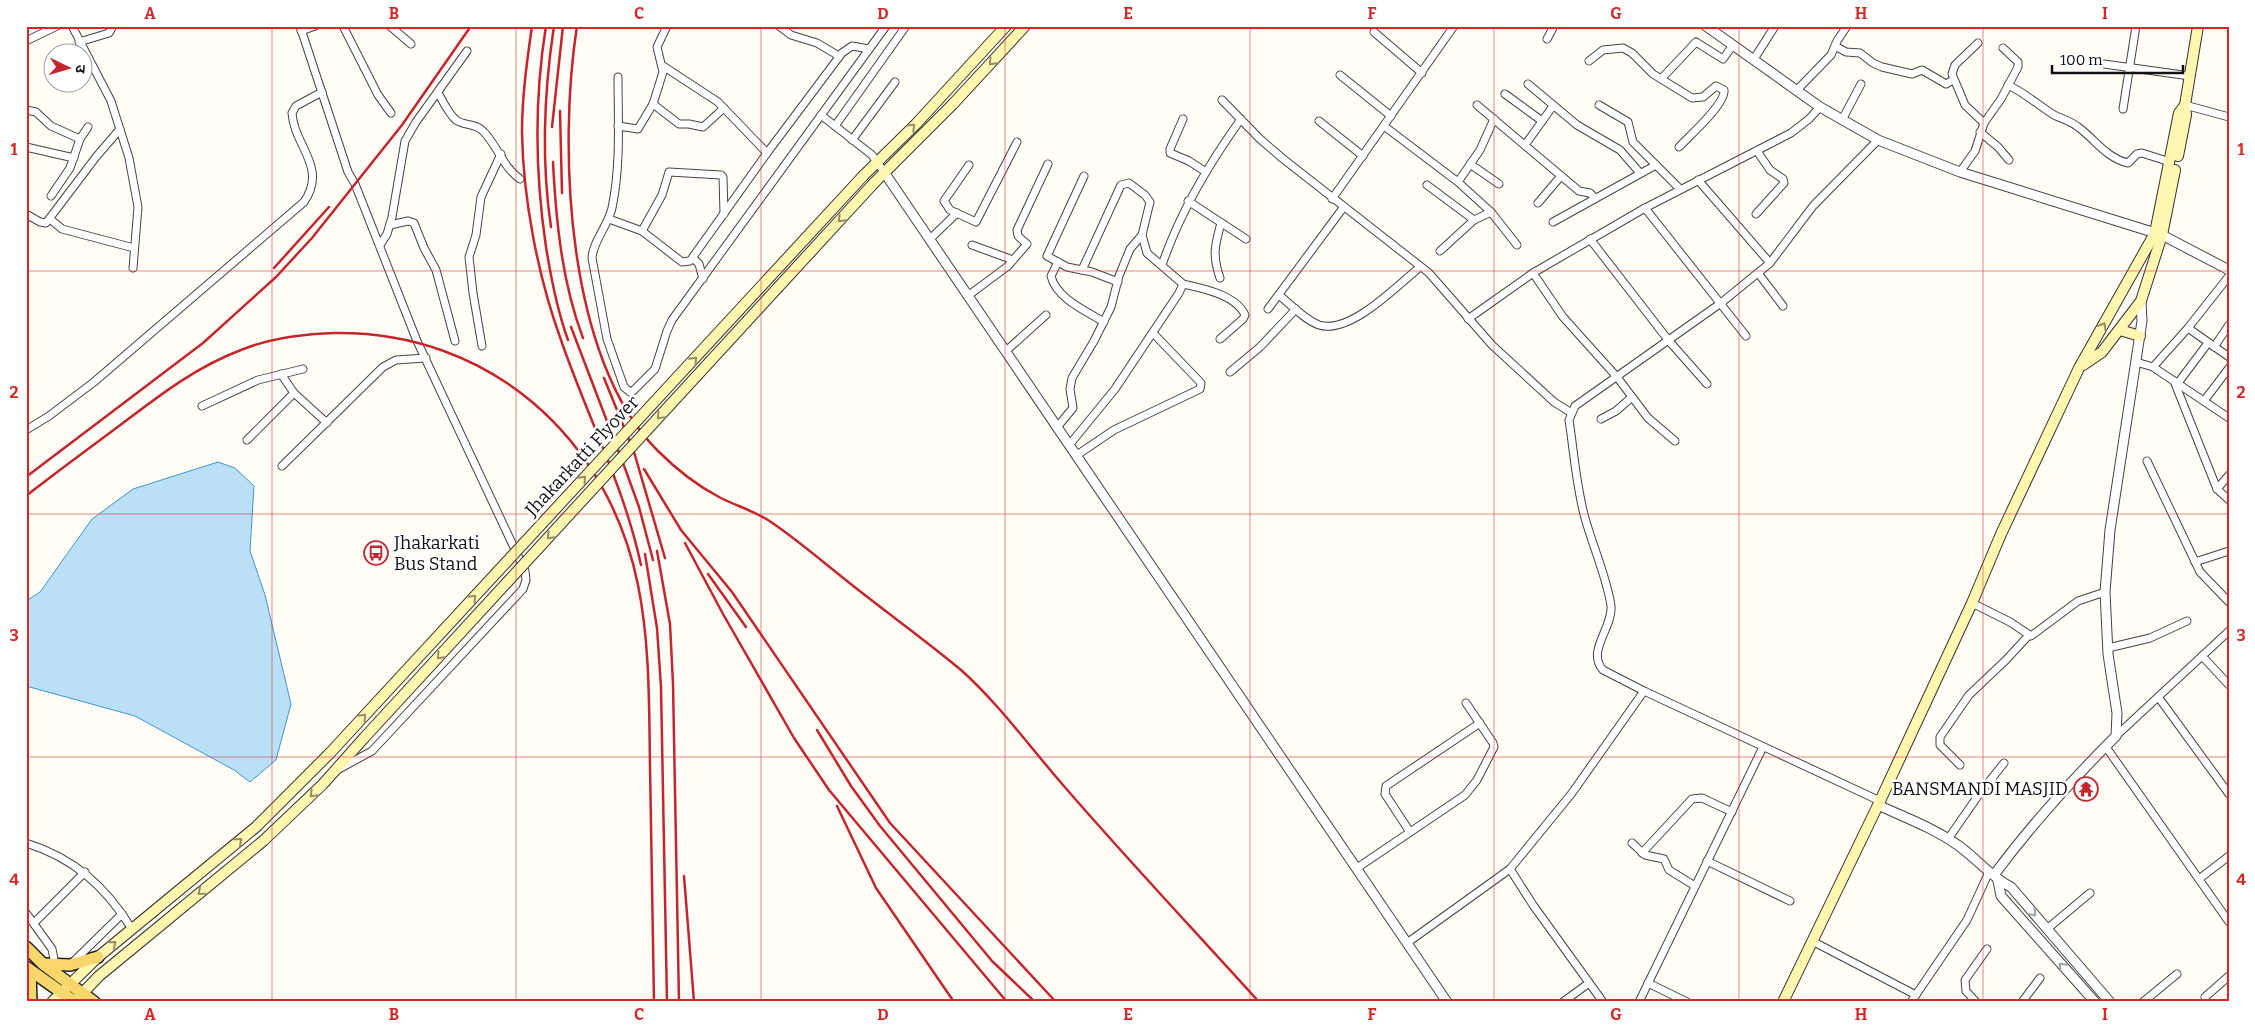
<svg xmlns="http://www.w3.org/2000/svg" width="2255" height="1028" font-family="Bitter,'Noto Sans Devanagari',serif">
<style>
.water{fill:#b9e0f7;stroke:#3f96cf}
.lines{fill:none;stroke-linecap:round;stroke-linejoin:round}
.minor-casing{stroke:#444;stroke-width:9}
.tertiary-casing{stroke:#444;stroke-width:11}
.secondary-casing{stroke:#333;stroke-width:12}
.primary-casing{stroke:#222;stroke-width:14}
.minor{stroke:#fff;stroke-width:7}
.tertiary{stroke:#fff;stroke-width:9}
.secondary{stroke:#fff6b0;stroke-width:10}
.primary{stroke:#f9d66b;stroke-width:11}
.rail{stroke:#c4262e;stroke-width:2.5}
.secondary-bridge-casing{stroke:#333;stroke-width:12;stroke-linecap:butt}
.secondary-bridge{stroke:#fff6b0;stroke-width:10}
.oneway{stroke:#948f68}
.oneway2{stroke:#a0a0a0}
.grid{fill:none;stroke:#d62828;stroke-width:1;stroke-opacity:0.55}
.labels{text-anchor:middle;stroke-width:5;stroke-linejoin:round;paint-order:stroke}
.street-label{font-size:18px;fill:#111;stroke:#fff}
.poi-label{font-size:18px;fill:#111;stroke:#fff;text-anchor:start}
.neatline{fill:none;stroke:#d62828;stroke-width:2}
.grid-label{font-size:16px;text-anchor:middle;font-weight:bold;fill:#d62828}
</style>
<rect width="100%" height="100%" fill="#fffdf5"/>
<polygon class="water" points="218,462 235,468 254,486 250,551 265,595 291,704 276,760 250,782 234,770 135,716 26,686 26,601 40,592 92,519 133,489"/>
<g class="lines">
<g class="minor-casing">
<g id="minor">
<polyline points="72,26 111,101 129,158 138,207 133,268"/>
<polyline points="300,26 348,172 355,184 417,341 525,571 526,580 523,589 372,751 339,769"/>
<polyline points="343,26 378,95 391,113"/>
<polyline points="390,26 411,44"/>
<polyline points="779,26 791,35 817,43 839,56"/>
<polyline points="301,31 315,26"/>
<polyline points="1374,32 1422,73"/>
<polyline points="1547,39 1554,26"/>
<polyline points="26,41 57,26"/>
<polyline points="79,42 109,33 113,26"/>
<polyline points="1978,43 1955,65 1952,74 1965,105 1984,123"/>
<polyline points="1835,46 1846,52 1860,53 1873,63 1882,67 1912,74 1922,70 1946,84 1953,80"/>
<polyline points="1754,59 1775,26"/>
<path d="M 1589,61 L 1603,50 L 1623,48 L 1632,53 L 1653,74 L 1692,98 L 1703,97 L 1716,86 L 1724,90 C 1726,104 1689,136 1679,147"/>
<polyline points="2104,64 2190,76"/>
<polyline points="663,66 718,102 767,153"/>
<polyline points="1340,75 1391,116"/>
<path d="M 618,77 C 618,120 621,165 612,208 C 608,226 593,241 592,258 L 607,339 L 624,387 L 630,392 L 633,391 L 655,369 L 667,331 L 672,320 L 886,26"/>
<polyline points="1661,79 1696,42 1723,59 1733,45"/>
<polyline points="1528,84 1577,125 1620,150 1640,173"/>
<path d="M 2008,85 C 2025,93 2038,105 2054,115 C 2062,119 2071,121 2078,127 C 2095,139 2106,158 2128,163 L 2137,154 L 2142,153 L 2170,162"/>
<polyline points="1797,90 1831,55 1837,41 1847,26"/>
<path d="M 438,93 C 443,101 448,113 456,120 C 464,126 476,123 484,132 C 498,147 503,167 520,179"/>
<polyline points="1505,94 1542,121"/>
<polyline points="1222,100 1260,139 1282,158 1429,273 1492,345 1554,402 1570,412"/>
<polyline points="653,104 679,124 689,124 703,127 724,108"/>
<polyline points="1477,105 1579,191 1590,193 1595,198"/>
<polyline points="1599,105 1628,122 1633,142 1680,189"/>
<polyline points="2185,105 2229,117"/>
<polyline points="2123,109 2136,26"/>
<polyline points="26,110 36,112 51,126 80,139"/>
<polyline points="821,115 872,155 884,172"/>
<polyline points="1183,119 1170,149 1170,153 1189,161 1206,172"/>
<polyline points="1842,120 1861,84"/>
<polyline points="1319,121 1363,156"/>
<polyline points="618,126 638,129 653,104 663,72 657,47 667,26"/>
<polyline points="835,126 906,26"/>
<polyline points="1384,126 1458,182 1491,212 1517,245"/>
<polyline points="1980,132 1998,147 2009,160"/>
<polyline points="852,140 895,82"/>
<path d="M 1878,140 L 1813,206 L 1770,263 L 1721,303 L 1575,406 L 1569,420 C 1574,452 1576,486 1585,518 C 1592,544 1608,581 1611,606 C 1613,628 1586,651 1603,670 L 1644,691 L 1880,801"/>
<polyline points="1525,145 1553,106"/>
<polyline points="26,147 74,158"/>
<polyline points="1470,164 1499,184"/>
<polyline points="969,165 944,201 950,210 976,222 1017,142"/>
<polyline points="1960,172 1975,151 1984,123 2001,99 2018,67 2018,62 2003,48"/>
<polyline points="1084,176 1047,256 1067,267 1092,272 1118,282"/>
<polyline points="1698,180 1770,263"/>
<polyline points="1458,182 1480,150 1494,119"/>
<polyline points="1427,185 1474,220"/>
<polyline points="51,196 70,168 80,139 88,127"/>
<polyline points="1332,199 1454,26"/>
<polyline points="1188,201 1246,239"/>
<polyline points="1538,203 1561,176"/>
<polyline points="1645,208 1746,336"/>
<polyline points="26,214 40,222 46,223 96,157 120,129"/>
<polyline points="1756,214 1784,183 1783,179 1770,170 1757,151"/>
<polyline points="50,219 62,229 134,248"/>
<polyline points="609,219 642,231 682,262 690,261 767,153 842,53 852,46 869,49"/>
<polyline points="1553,222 1656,165"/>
<polyline points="390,225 408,221 414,223 424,248 436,270 455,341"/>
<polyline points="642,231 662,195 669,172 721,175 723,177 724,214"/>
<polyline points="931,238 957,213"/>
<polyline points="1590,239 1669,341 1707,384"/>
<polyline points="380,245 387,234 392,217 405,141 416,122 467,51"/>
<polyline points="972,245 1013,260"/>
<polyline points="1440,251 1474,220 1491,212"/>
<polyline points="693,258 699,264 703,279"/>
<path d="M 1058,262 L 1051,276 C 1056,298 1086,311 1104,322"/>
<path d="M 1162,265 C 1180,212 1208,165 1241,119"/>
<polyline points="1533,273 1563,317 1617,377 1648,418 1675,441"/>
<polyline points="1758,273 1783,306"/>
<path d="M 1220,278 C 1212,255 1215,245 1221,223"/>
<path d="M 1183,284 C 1202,288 1236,295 1245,315 L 1243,319 L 1220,339"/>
<polyline points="969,295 1008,266 1027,244 1018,236 1017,230 1048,164"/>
<path d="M 1279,295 C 1291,305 1305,320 1319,325 C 1350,335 1398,285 1420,267"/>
<polyline points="1268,309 1343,208"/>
<polyline points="1468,319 1533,273 1645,208 1791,133 1809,119 1820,107"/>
<polyline points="2188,328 2229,357"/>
<polyline points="482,346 473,293 469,257 476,235 481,197 501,154"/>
<polyline points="2214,347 2229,325"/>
<polyline points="1007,350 1046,315"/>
<polyline points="2136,362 2153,367 2229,418"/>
<polyline points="2153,367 2188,328 2229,276"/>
<polyline points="1230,372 1260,347 1296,309"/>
<polyline points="281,374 294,393 327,423"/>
<polyline points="2174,381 2217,489 2229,500"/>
<polyline points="2178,383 2208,343"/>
<polyline points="2204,401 2229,368"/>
<polyline points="202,406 258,380 303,369"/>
<polyline points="1601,419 1616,411 1632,397"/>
<polyline points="1058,426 1073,408 1070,389 1072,378 1094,341 1111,307 1119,276 1130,249 1142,235"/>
<path d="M 26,430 L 49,416 L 94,382 L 304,202 C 328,167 294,146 292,113 L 296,106 L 322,92"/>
<polyline points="247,440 294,393"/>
<polyline points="1070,444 1115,389 1179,293 1183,284 1147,253 1142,235 1150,202 1145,195 1129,183 1121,185 1082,270"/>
<polyline points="1077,455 1114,430 1200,389 1201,383 1153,333"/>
<polyline points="2147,461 2200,572 2229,602"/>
<polyline points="282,466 383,367 396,360 426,358"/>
<polyline points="2217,489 2229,475"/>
<polyline points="2195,562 2229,551"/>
<polyline points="1972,603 2010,622 2031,636 2078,601 2105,592"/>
<polyline points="2108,648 2150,638 2187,621"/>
<polyline points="2202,656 2229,685"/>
<polyline points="2159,698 2229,794"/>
<polyline points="2116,736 2229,631"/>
<polyline points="2106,747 2229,922"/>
<polyline points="1960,765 1940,745 1940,737 1969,695 2006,660 2029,635"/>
<polyline points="1410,832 1385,794 1386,786 1480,723"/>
<polyline points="1948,839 1980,793 2004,763"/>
<path d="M 26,843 C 74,858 105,886 132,929"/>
<polyline points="1632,843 1645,855 1664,859 1669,870 1695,886"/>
<polyline points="1642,853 1692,799 1702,798 1732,812"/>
<polyline points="1707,861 1790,901"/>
<polyline points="1357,868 1465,795 1477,780 1494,747 1493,743 1466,703"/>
<polyline points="1510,869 1572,793 1644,691"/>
<polyline points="2199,879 2229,856"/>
<polyline points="26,913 52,949 55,965"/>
<polyline points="34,923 85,872"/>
<polyline points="2047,929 2090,893"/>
<polyline points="1812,941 1916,995"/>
<polyline points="1407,943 1510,869 1533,905 1603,1002"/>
<polyline points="72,963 122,914"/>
<polyline points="1648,983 1687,1002"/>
<polyline points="2205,997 2229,976"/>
<polyline points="1563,1002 1589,983"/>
<polyline points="1639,1002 1763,747"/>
<polyline points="1911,1002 1967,920 1989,872"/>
<polyline points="1976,1002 1966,991 1965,980 1987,949"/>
<polyline points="2022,1002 2040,978"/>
<polyline points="2143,1002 2177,974"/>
</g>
</g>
<g class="tertiary-casing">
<g id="tertiary">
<polyline points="1706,26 1820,107 1878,140 1960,172 2162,235 2229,270"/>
<polyline points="884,172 1447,1002"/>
<path d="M 1878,805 C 1906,818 1934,828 1959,846 C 1977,859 1991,877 2011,887 L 2110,1002"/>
<path d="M 1994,875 C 2031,825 2072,780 2116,736 L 2117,713 L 2108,654 L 2105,592 L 2110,530 L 2142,321 L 2141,301"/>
<polyline points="1998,881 2001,896 2095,1002"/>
</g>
</g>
<g class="secondary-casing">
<g id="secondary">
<polyline points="2178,156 2186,115 2185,105 2198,26"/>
<polyline points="864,175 916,124 1006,26"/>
<polyline points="874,183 953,104 1025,26"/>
<polyline points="2120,330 2140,336"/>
<polyline points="2083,365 2102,352 2141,301 2162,235 2175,170"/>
<polyline points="77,999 99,976 263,841 323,784 364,738"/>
<polyline points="52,1002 98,957 256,827 330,753"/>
<polyline points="1783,1002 1880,801 1972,603 2001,534 2079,368 2155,233 2179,113 2185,105"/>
</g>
</g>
<g class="primary-casing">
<g id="primary">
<polyline points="26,947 43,964 94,1002"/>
<polyline points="45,964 70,965 98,957"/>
<polyline points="26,967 75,1002"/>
<polyline points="30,970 31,1002"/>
</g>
</g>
<use href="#minor" class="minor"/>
<use href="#tertiary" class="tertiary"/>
<use href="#secondary" class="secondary"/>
<use href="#primary" class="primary"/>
<g class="rail">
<path d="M 532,26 C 527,61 522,97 522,132 C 523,199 538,277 561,340 C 587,416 624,486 641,565"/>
<path d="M 546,26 C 534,100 535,173 546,247 C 551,278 557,310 568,340"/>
<path d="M 577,26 C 558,147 566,360 658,451 C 675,468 698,486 719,497 C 736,506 755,511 771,522 C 802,543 831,569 861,592 C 894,618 929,643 961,670 C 999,704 1029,746 1063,785 C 1126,858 1193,929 1259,1002"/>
<polyline points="560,111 562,193"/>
<polyline points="552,127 563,26"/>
<path d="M 553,162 C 556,221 562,283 583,338"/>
<path d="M 551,227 C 541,160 544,92 554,26"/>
<polyline points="274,268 329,207"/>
<polyline points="571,327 626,471 639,507 653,560"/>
<polyline points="604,378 634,452 665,558"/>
<polyline points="644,469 681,530 732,592 890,823 1056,1002"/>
<polyline points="26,477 203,343 276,277 312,238 402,125 471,26"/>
<path d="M 26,496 C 58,471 91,447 123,423 C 160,395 196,367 241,350 C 270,338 304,334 335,333 C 489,331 608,437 638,585 C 650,644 649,706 650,766 C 651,845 653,923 654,1002"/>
<polyline points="685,543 723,614 794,738 829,790 1007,1002"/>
<polyline points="657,551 670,624 673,684 679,1002"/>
<polyline points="645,554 657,628 661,687 667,1002"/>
<polyline points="708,574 746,627"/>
<polyline points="817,730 851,786 880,826 992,961 1035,1002"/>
<polyline points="837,806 876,888 954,1002"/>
<polyline points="684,876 694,1002"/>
</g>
<g class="secondary-bridge-casing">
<g id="secondary-bridge">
<polyline points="364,738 874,183"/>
<polyline points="330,753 864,175"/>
</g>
</g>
<use href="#secondary-bridge" class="secondary-bridge"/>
</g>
<defs><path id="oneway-chevron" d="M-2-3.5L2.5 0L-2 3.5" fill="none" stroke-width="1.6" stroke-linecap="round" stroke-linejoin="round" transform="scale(1.25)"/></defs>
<g class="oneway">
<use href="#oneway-chevron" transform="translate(992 62) rotate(133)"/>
<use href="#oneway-chevron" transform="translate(912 127) rotate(-44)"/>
<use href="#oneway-chevron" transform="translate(841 219) rotate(133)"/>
<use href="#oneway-chevron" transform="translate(2103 326) rotate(-60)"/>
<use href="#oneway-chevron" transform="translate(694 360) rotate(-47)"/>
<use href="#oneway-chevron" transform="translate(660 416) rotate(133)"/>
<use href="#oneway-chevron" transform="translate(583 479) rotate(-47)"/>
<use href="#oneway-chevron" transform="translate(550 536) rotate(133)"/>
<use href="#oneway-chevron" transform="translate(473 598) rotate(-47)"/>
<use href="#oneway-chevron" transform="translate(440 656) rotate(133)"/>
<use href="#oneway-chevron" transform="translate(363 717) rotate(-47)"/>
<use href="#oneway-chevron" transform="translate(313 794) rotate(135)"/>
<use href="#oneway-chevron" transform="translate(239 841) rotate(-41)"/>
<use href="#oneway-chevron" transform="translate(201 892) rotate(140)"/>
<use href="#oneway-chevron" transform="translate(113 944) rotate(-40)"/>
</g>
<g class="oneway2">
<use href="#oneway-chevron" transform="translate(2033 913) rotate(50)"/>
<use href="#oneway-chevron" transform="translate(2062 966) rotate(-133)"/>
</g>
<path class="grid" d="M 272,26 L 272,1002M 516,26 L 516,1002M 761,26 L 761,1002M 1005,26 L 1005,1002M 1250,26 L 1250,1002M 1494,26 L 1494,1002M 1739,26 L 1739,1002M 1983,26 L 1983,1002M 26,271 L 2229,271M 26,514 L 2229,514M 26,757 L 2229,757"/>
<defs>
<g id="bus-ring" transform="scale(1.25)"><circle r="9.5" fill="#fff" stroke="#c4262e" stroke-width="1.5"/><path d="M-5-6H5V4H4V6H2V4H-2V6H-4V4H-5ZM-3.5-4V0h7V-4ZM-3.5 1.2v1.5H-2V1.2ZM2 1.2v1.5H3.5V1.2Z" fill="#c4262e"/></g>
<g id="temple-ring" transform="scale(1.25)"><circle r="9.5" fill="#fff" stroke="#c4262e" stroke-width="1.5"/><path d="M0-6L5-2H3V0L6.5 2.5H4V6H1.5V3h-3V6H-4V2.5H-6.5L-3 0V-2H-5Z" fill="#c4262e"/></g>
</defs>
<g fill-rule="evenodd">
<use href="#bus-ring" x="376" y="553"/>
<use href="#temple-ring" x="2086" y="789"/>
</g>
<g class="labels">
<g class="street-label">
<text transform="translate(582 456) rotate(-47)" y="6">Jhakarkatti Flyover</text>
</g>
<g class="poi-label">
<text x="394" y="549">Jhakarkati<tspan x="394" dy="21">Bus Stand</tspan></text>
<text x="2068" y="795" text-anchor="end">BANSMANDI MASJID</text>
</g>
</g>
<rect width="2255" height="1028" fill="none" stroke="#ffffff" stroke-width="55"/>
<g transform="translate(68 68) rotate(95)"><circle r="24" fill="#ffffff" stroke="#a0a0a0"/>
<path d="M0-4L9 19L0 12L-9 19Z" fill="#c4262e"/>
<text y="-8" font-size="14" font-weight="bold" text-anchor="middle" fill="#111111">उ</text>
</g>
<path d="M2052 65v8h131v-8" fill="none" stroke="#111111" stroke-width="2.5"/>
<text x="2060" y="65" font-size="15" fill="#111111" stroke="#ffffff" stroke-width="4" paint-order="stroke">100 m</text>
<rect x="28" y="28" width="2200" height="972" class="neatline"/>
<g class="grid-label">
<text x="150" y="19">A</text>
<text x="394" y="19">B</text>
<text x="639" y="19">C</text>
<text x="883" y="19">D</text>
<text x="1128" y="19">E</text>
<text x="1372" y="19">F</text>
<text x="1616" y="19">G</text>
<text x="1861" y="19">H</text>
<text x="2105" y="19">I</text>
<text x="14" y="155">1</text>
<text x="2241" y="155">1</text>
<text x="14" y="398">2</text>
<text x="2241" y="398">2</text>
<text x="14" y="641">3</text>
<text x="2241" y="641">3</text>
<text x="14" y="885">4</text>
<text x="2241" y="885">4</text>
<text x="150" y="1020">A</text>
<text x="394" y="1020">B</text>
<text x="639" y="1020">C</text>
<text x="883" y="1020">D</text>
<text x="1128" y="1020">E</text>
<text x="1372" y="1020">F</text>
<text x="1616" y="1020">G</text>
<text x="1861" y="1020">H</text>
<text x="2105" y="1020">I</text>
</g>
</svg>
